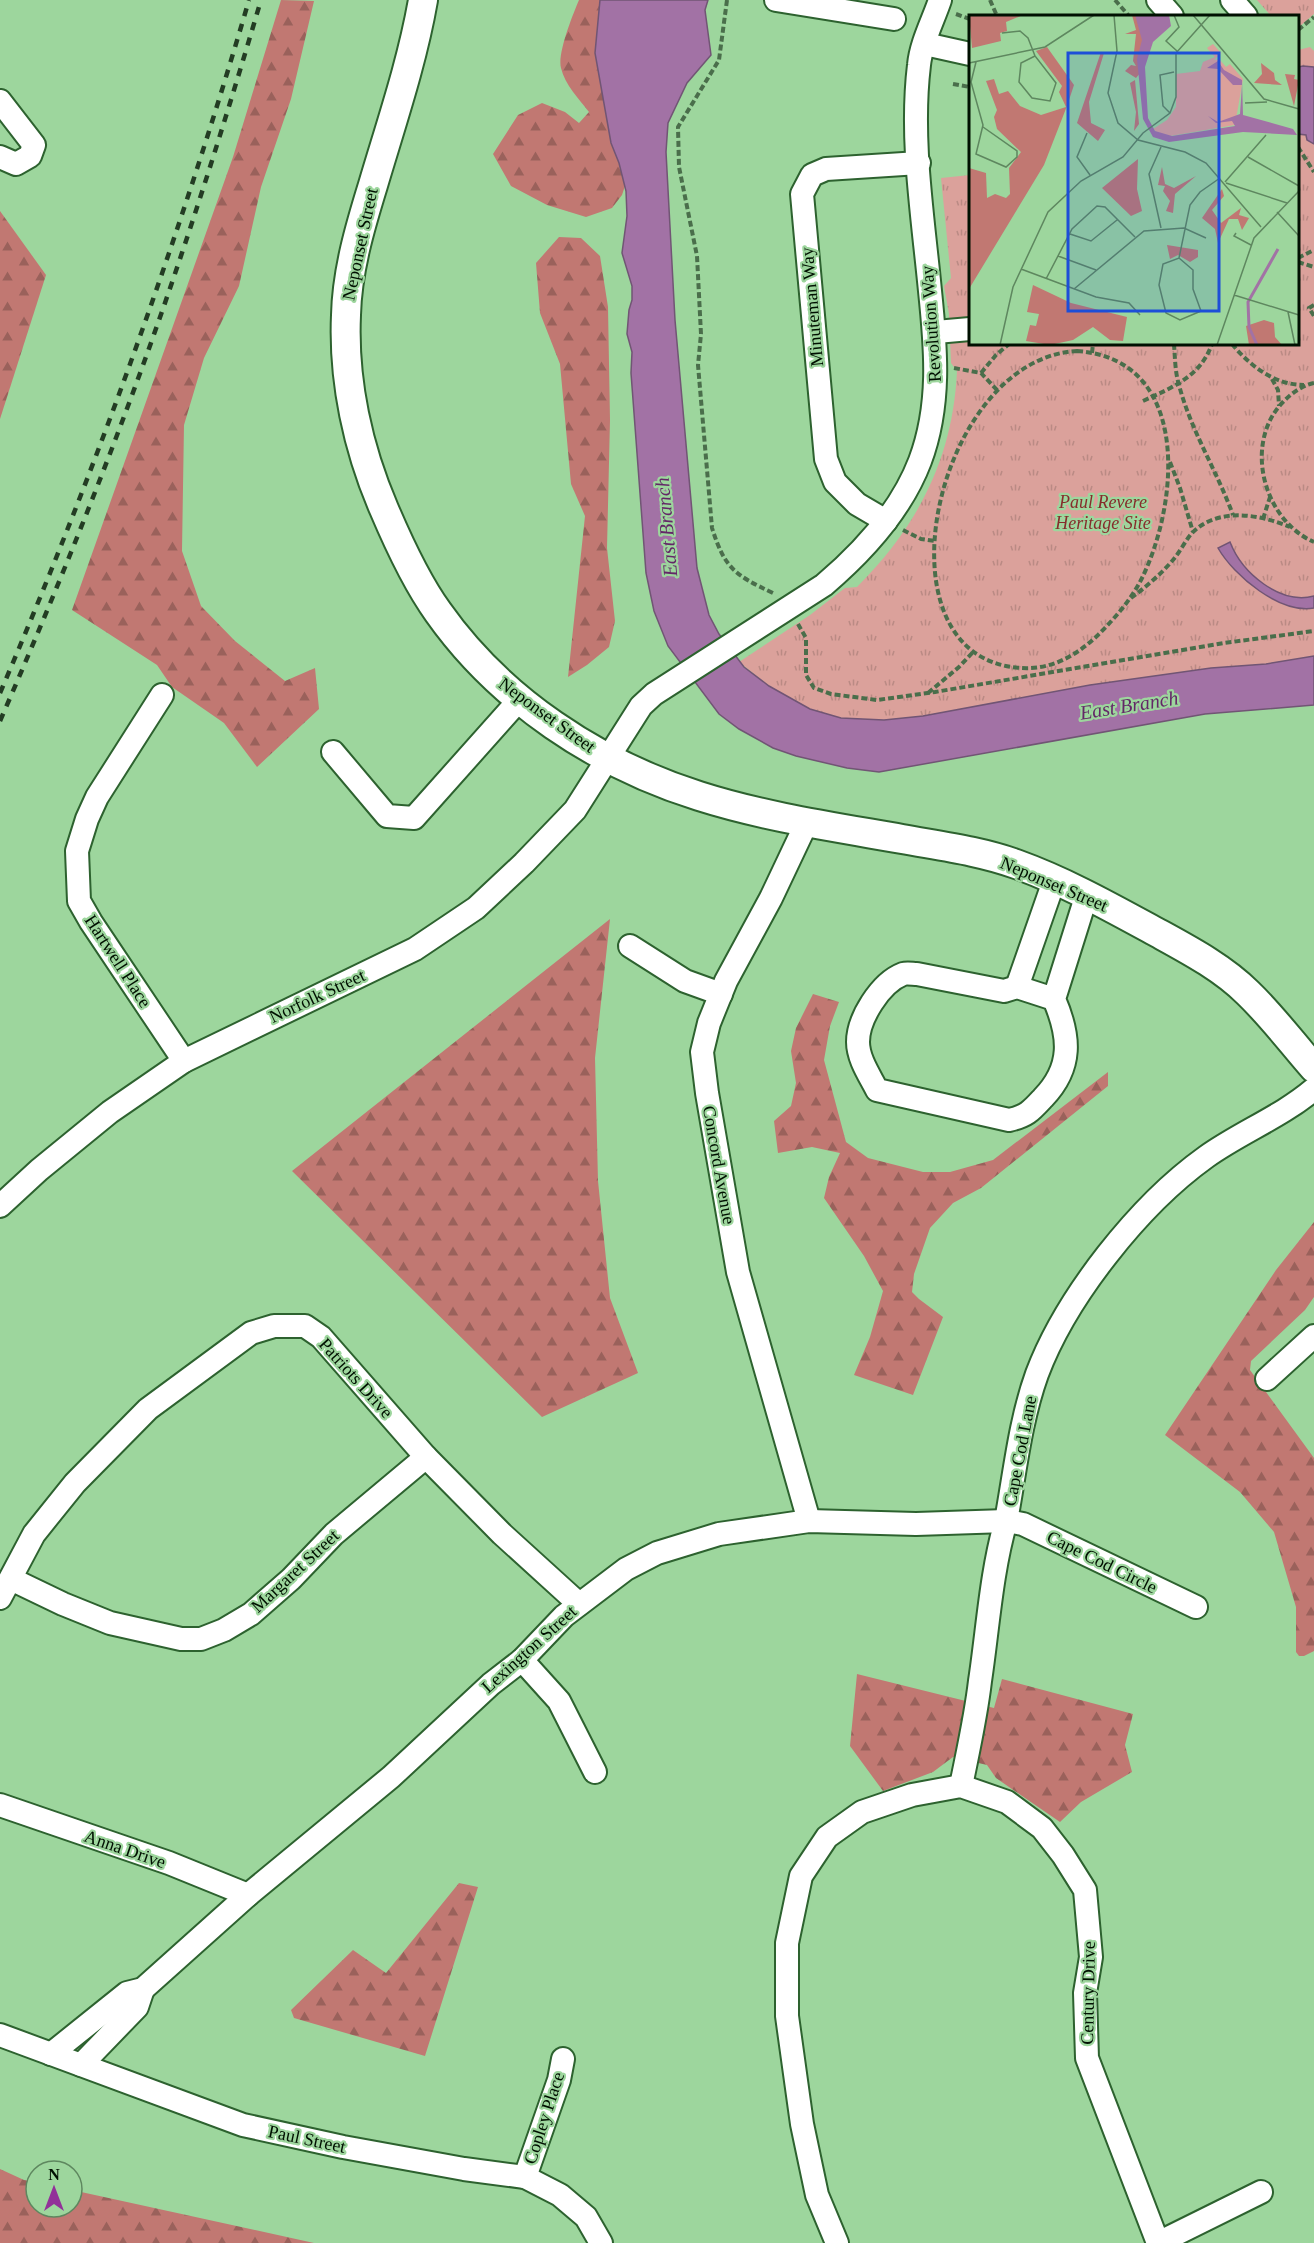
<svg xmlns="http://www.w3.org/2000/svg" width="1314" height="2243" font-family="Georgia,serif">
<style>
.grass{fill:url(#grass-tufts)}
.forest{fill:url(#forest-firs)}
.water{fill:#a272a5;stroke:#715574;stroke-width:1.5}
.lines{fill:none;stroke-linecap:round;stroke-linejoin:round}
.minor-casing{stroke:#2d622f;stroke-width:26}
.major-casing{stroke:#2d622f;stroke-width:32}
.path{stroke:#4a6e4b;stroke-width:4;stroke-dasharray:6 3;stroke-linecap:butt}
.minor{stroke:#fff;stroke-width:22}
.major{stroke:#fff;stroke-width:28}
.rail{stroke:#233c23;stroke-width:4.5;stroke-dasharray:8 8;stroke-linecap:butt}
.labels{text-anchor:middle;stroke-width:4.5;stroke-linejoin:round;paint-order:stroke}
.street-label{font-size:18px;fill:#001001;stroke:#9dd69d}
.park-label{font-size:18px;font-style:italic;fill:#862d2c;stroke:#9dd69d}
.water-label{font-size:20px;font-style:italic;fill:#632767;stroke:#9dd69d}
.inset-river{fill:none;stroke:#a272a5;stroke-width:3}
.inset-road{fill:none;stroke:#5e875f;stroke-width:1.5}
.view{fill:#1d4ed8;fill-opacity:0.15;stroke:#1d4ed8;stroke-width:3}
.inset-edge{fill:none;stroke:#001001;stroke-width:3}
</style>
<defs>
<pattern id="grass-tufts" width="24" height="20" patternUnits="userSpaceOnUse" patternTransform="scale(1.5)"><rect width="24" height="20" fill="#dba19b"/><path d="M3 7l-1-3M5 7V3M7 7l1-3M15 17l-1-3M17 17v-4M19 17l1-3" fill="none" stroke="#ba8a84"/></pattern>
<pattern id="forest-firs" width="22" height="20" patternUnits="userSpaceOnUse" patternTransform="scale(1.5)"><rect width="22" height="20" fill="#c17872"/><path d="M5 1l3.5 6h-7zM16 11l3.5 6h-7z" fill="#9a615b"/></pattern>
</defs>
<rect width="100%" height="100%" fill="#9dd69d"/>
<g class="grass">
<polygon points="1257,0 1314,0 1314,14 1298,28 1298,16 1271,16"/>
<path d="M 1310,47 L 1314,51 L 1314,656 L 1266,664 L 1211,668 L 1090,685 L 923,716 L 884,720 L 841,718 L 810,709 L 769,686 L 739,662 L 810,615 L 845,588 L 857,587 C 918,526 953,458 957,371 L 951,363 L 949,314 L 944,286 L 951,278 L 941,178 L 970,175 L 970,344 L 1298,344 L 1298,50 Z"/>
</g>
<g class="forest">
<polygon points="281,0 314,1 291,99 261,187 239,286 204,358 184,425 182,551 201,606 235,641 285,681 315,668 319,709 257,767 224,723 172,687 157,665 72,610 233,157"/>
<path d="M 579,0 L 618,0 L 633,162 L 622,195 L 612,208 L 586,217 L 547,205 L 511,186 L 493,154 L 518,115 L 542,103 L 565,112 L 579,123 L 589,112 C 579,99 565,85 561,68 C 557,54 573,14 579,0 Z"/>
<polygon points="0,211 46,275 0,419"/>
<polygon points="559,237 581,238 600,256 608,307 610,420 607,548 615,621 609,647 587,665 568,677 585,516 571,484 560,364 540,313 536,263"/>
<polygon points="610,919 595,1058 598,1181 610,1298 638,1373 542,1417 292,1171"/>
<polygon points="813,994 839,1002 830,1026 824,1060 846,1142 868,1158 923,1172 950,1172 993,1160 1108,1072 1108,1086 981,1188 953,1203 930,1228 914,1274 912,1292 919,1299 943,1317 913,1395 854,1375 870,1337 883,1291 864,1256 824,1198 829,1177 840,1153 812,1147 778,1153 774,1121 791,1106 796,1083 791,1051 796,1028"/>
<polygon points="1314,1222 1314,1297 1305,1310 1251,1361 1250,1370 1314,1458 1314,1651 1304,1656 1299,1656 1296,1652 1296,1607 1274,1532 1240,1492 1165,1435 1276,1270"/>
<polygon points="857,1674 994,1708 1002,1679 1133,1714 1125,1745 1132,1772 1081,1802 1060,1822 996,1778 987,1765 953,1757 933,1772 883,1791 850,1746"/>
<polygon points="459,1883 478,1887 425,2056 294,2018 291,2010 353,1950 386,1973"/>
<polygon points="0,2169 24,2180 36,2182 36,2207 72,2207 72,2190 314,2243 0,2243"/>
</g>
<g class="water">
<polygon points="600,0 708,0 705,10 711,55 687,83 668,123 666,152 675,320 697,568 709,615 719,634 744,667 769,686 810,709 841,718 884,720 923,716 1090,685 1211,668 1266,664 1314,656 1314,705 1205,714 879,772 847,768 796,756 773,748 739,729 719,714 668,646 654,611 646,573 631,373 632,352 627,334 629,310 632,300 632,286 622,253 627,216 626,191 619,163 611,143 595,53"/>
<polygon points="1303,66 1314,67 1314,144 1307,140 1306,135 1298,134 1298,67"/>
<path d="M 1230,542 C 1242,573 1280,605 1314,596 L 1314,608 C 1280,614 1234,576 1218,548 Z"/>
</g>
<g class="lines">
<g class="minor-casing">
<g id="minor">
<polyline points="776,0 894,19"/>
<polyline points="1158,0 1172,16"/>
<polyline points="1232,0 1246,16"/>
<polyline points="925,44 970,54"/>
<polyline points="0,101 34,145 30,156 16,164 0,157"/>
<polyline points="936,332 970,329"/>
<polyline points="886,521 857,504 835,482 826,459 802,194 812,175 826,169 919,163"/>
<polyline points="162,695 97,797 87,819 77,851 79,901 91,922 184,1061"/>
<polyline points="333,752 387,816 414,818 520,699"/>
<polyline points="807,822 771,898 726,981 709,1023 702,1052 707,1093 738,1272 809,1521"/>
<polyline points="630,946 685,981 721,994"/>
<polyline points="1017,987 1054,881"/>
<path d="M 1054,999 L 1017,987 L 1004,991 L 917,974 C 913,974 907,973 903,974 C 880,983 858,1019 858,1042 C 858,1059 870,1076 877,1090 L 1009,1120 C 1027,1116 1031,1111 1043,1098 C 1073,1067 1070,1036 1054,999 L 1087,894"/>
<path d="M 0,1206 L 39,1170 L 110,1112 L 184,1061 L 415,949 L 476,908 L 524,863 L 575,810 L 641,706 L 654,694 L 824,585 C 864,551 901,511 920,461 C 941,405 936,349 930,291 C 923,217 910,139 919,65 C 921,43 933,21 940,0"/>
<polyline points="1267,1379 1314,1336"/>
<polyline points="11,1579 63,1604 110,1623 181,1639 201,1639 224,1630 251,1614 291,1579 334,1534 426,1457"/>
<polyline points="0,1598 34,1534 75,1483 148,1409 251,1333 274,1326 305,1326 321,1337 426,1457 502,1534 579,1604"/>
<polyline points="522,1660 559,1701 595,1772"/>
<path d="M 961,1786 C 968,1751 976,1716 980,1681 C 988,1628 991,1573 1006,1521 C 1015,1472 1020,1421 1037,1374 C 1066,1297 1139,1205 1206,1157 C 1241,1132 1281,1117 1314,1089"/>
<polyline points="0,1805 169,1863 248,1895"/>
<polyline points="0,2035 243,2125 343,2147 464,2169 525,2177 560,2195 586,2217 601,2243"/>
<polyline points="51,2054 127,1993 143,1989 248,1895 391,1777 491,1684 522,1660 564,1616 626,1569 657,1553 719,1534 809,1521 916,1524 1006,1521 1023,1524 1196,1607"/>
<polyline points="81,2065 137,2007 143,1989"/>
<polyline points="525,2177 559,2080 563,2059"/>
<polyline points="837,2243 817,2195 802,2124 787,2016 787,1943 801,1876 827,1837 862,1812 912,1795 961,1786 1007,1802 1042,1828 1063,1855 1085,1890 1091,1957 1085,1993 1087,2058 1158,2243"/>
<polyline points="1158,2243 1261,2192"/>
</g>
</g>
<g class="major-casing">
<path id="major" d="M 423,0 C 412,63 391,124 373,185 C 360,227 347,271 346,315 C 343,381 358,449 384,509 C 398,542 417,583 438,612 C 500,700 597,764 699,796 C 765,817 834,827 902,839 C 940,846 980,851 1016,864 C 1066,882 1112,908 1158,933 C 1189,950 1223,968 1248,993 C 1272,1016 1292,1043 1314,1068"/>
</g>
<g class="path">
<path d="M 727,0 L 719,60 L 678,127 L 679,167 L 697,256 L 701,334 L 698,365 L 712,528 C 725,569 735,575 773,593"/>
<polyline points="990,0 997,16"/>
<polyline points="1115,0 1129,16"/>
<polyline points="956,14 970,19"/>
<polyline points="1298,30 1314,17"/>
<polyline points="953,84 970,87"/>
<polyline points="1298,147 1314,172"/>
<polyline points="1298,258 1314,250"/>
<polyline points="1298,262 1314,267"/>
<polyline points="1314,305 1309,308 1314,316"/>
<path d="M 1174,344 C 1175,357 1175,372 1179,385 C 1191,431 1217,471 1233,515"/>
<path d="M 1232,344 C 1250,366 1275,385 1304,385"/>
<path d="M 1077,351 C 1192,359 1179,503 1142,578 C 1131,600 1115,618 1098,635 C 1077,655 1052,670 1021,668 C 869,659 935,358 1077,351 Z"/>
<polyline points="1092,353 1093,344"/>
<polyline points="954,368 981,373 998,391"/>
<polyline points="981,373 996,355 1009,344"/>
<polyline points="1272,379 1278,390 1279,406"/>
<path d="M 1314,383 C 1301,386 1292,393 1283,402 C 1243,443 1263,520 1314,542"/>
<path d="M 1143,401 C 1173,387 1200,377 1212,344"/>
<polyline points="1170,462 1180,488 1193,532"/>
<polyline points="1263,519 1270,497"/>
<polyline points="903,530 921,539 935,541"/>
<path d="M 1131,598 C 1146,587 1161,574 1173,560 C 1180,552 1185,541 1192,533 C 1218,507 1259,514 1290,527"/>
<polyline points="798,624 806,638 806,675 814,688 831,694 877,700 935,692 1224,643 1314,631"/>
<polyline points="928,693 959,667 974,651"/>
</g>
<use href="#minor" class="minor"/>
<use href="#major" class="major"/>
<g class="rail">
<path d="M 0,693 C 97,467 180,236 249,0"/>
<path d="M 0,721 C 44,620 86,518 125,414 C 176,278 220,139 261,0"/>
</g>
</g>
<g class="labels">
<g class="street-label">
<text transform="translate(360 244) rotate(-78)" y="6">Neponset Street</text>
<text transform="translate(812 307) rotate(-95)" y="6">Minuteman Way</text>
<text transform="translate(931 324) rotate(-94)" y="6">Revolution Way</text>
<text transform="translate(547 715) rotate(36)" y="6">Neponset Street</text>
<text transform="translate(1054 884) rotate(23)" y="6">Neponset Street</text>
<text transform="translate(118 961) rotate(57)" y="6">Hartwell Place</text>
<text transform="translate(317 996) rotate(-25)" y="6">Norfolk Street</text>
<text transform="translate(719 1165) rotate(80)" y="6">Concord Avenue</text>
<text transform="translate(356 1378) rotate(48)" y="6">Patriots Drive</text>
<text transform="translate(1020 1451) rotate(-79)" y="6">Cape Cod Lane</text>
<text transform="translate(1102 1562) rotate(26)" y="6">Cape Cod Circle</text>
<text transform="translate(295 1571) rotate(-43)" y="6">Margaret Street</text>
<text transform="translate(529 1649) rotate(-42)" y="6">Lexington Street</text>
<text transform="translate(125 1849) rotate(19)" y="6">Anna Drive</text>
<text transform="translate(1088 1993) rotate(-89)" y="6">Century Drive</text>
<text transform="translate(544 2118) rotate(-72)" y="6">Copley Place</text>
<text transform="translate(307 2139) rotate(12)" y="6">Paul Street</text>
</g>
<g class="park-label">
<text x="1103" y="508">Paul Revere<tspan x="1103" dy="21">Heritage Site</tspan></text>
</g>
<g class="water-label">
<text transform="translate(666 527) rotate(-95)" y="7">East Branch</text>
<text transform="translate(1129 705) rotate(-9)" y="7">East Branch</text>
</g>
</g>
<g transform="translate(969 15)">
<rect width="330" height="330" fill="#9dd69d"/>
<path d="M 244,29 L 252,38 L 245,45 L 250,44 L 257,52 L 261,49 L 274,64 L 266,110 L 201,121 L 188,117 L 184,114 L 198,105 L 207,92 L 207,59 L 231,56 L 234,47 L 246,42 L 238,33 Z" fill="#dba19b"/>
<path d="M 0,0 L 54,0 L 37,7 L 38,16 L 31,18 L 32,26 L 3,33 ZM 163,0 L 169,0 L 175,18 L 172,57 L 167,63 L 156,56 L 162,50 L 167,51 L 164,46 L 167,19 L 156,19 L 167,15 ZM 78,32 L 105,70 L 98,91 L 75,150 L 0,274 L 0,153 L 17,158 L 18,183 L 26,179 L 37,183 L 41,179 L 40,153 L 52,137 L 28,114 L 25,102 L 28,95 L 17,66 L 25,64 L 30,79 L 39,76 L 51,91 L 72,100 L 97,92 L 90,77 L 93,71 L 67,36 ZM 132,37 L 135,38 L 120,87 L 122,108 L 136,115 L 129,126 L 108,108 ZM 292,48 L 305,58 L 306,65 L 313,70 L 285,68 L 293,59 ZM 316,59 L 326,60 L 325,64 L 330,65 L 325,91 ZM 166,65 L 170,109 L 165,116 L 167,97 L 161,68 ZM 169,144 L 168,174 L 173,196 L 162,201 L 133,173 ZM 193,152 L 196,169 L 205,173 L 227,161 L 206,179 L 204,198 L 197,196 L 201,186 L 194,176 L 196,171 L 189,170 ZM 253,174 L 255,181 L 243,195 L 252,208 L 272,193 L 270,200 L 280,203 L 273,215 L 269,204 L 260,204 L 249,228 L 246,214 L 233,203 ZM 198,230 L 229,235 L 229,242 L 221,247 L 209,240 L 201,244 ZM 64,270 L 102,288 L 158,302 L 154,326 L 141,325 L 124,312 L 104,325 L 81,330 L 57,326 L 61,310 L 67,311 L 70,299 L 58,297 ZM 295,305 L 305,308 L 306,322 L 313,330 L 280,330 L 277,311 Z" fill="#c17872"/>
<path d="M 166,0 L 200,0 L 202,11 L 184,27 L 176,52 L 179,103 L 186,116 L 203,121 L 266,111 L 263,106 L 247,108 L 239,101 L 249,107 L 271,99 L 273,70 L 264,70 L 249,54 L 238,53 L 249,46 L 255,55 L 273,65 L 274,100 L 324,114 L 328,120 L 274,117 L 200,127 L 184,122 L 174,104 L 168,44 L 173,25 Z" fill="#a272a5"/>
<path class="inset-river" d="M 288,330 L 280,312 L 279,287 L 309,234"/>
<path class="inset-road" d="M 145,0 L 148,36 L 139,78 L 149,108 L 169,125 L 216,137 L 237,148 L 292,212M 205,0 L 210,12 L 197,26 L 208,36M 224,0 L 295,84 L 330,94M 33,18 L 51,16 L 59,23 L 66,41 L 87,68 L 81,86 L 63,83 L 50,67 L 52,48 L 66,41M 7,47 L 2,67 L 14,110 L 7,139 L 37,152 L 48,142 L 48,136 L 14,112M 0,48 L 76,32 L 125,0M 276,88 L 298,87M 201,98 L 194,91 L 191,60 L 205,57M 118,118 L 108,142 L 121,160M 192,132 L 180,159 L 192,213M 279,142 L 330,171M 256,167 L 297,120M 257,168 L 318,188M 308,197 L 330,221M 267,218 L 265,221 L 282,230M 101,219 L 122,226 L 148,205M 89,241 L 127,255M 210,243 L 224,255 L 224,274 L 232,296 L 211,305 L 197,298 L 190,270 L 194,249 ZM 210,243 L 221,190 L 231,177 L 251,163M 52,254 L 127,282 L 160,288 L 171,300M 77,264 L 103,214 L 128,191 L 136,192 L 166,222M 105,274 L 175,216 L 215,213 L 237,223M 265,280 L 330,300M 319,297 L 326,330M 31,330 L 44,272 L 79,197 L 112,166 L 154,142 L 174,118 L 201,98 L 207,82 L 207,38 L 241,0M 248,330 L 285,223 L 330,176"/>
<path class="view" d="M 99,38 L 250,38 L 250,296 L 99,296 Z"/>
<rect width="330" height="330" class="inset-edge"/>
</g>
<g transform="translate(54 2189)"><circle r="28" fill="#9dd69d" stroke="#5e875f" stroke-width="1.5"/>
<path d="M0-4.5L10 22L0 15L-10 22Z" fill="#923199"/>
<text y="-9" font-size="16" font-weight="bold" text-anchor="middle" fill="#001001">N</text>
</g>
</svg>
